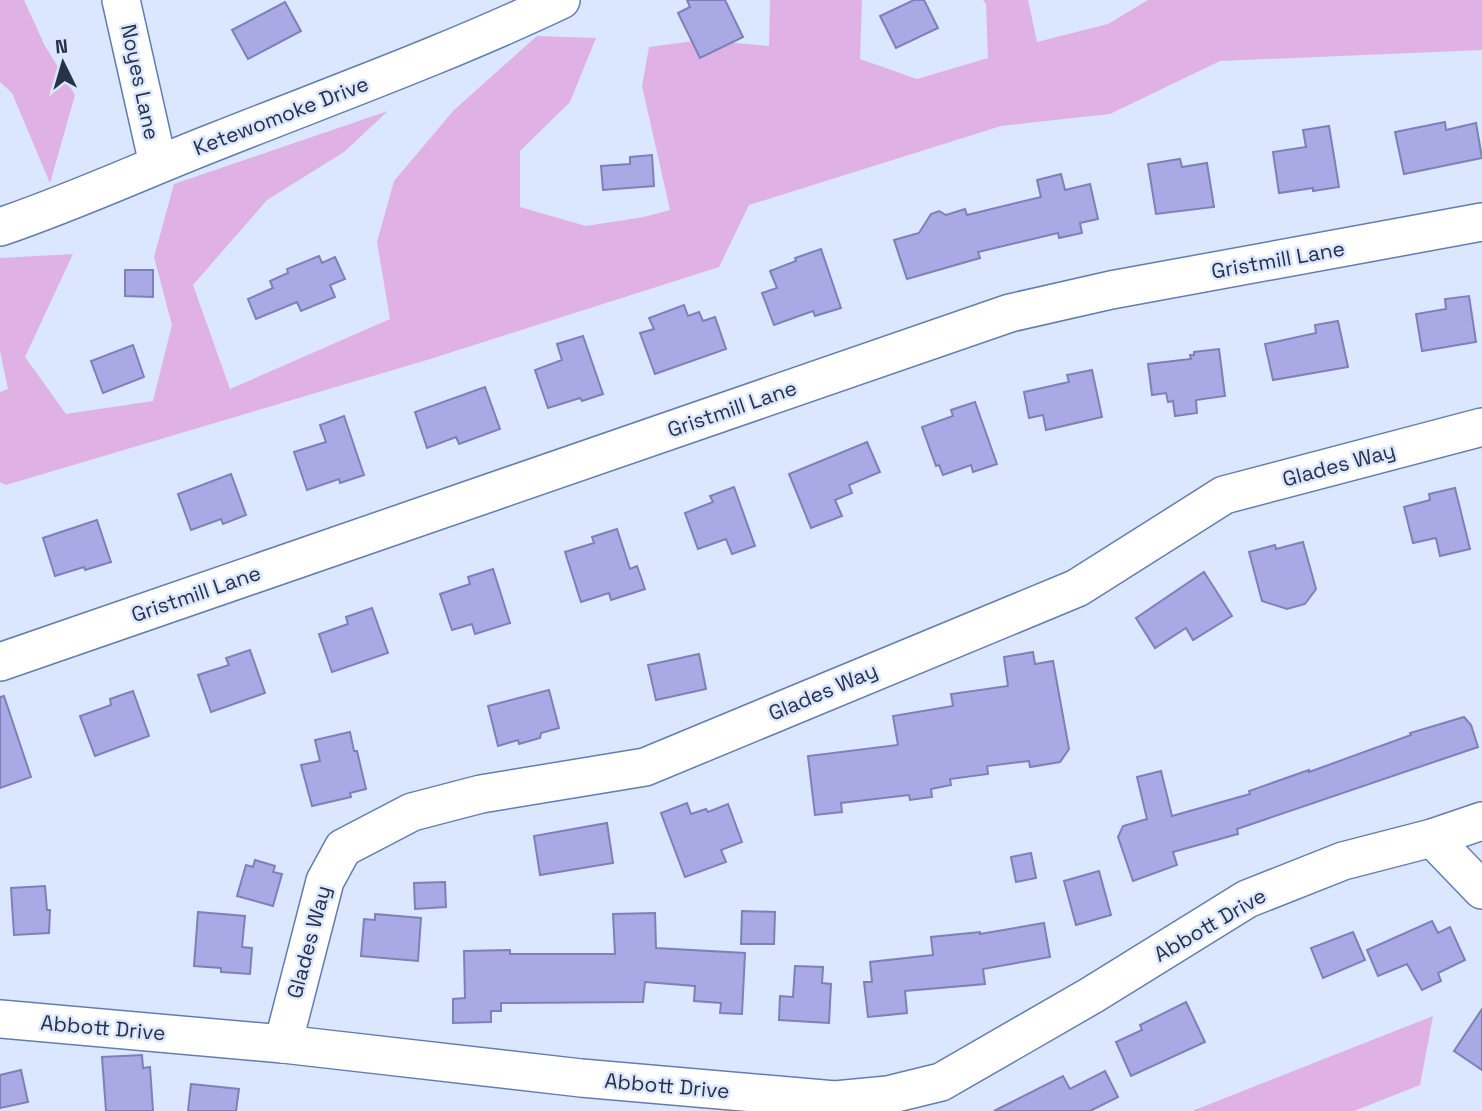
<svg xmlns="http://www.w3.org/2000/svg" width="1482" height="1111" font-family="'Space Grotesk',sans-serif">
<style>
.green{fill:#e0b1e4}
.building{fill:#a9a9e6;stroke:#7f7fb9;stroke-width:2}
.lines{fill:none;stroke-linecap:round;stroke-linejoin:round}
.minor-casing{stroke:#637db1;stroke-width:40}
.minor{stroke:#fff;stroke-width:37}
.labels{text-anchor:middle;stroke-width:5;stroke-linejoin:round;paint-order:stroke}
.street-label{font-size:21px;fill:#273249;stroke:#dae7fe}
</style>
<rect width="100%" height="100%" fill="#dae7fe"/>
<g class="green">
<polygon points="0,0 24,0 44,44 75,95 50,183 12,93 0,82"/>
<polygon points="770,0 862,0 860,59 917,79 988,58 986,4 983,0 1028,0 1037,42 1108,24 1148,0 1482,0 1482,50 1220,61 1110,114 1001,126 749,205 719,267 427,360 6,485 0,482 0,392 8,389 0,351 0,258 73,254 25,357 66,414 153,401 172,325 154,257 174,184 388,111 344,152 267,200 193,285 230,389 390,319 377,242 394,181 454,110 537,36 596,38 570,102 520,151 520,207 586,226 644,217 670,210 642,86 649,47 701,40 769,46"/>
<polygon points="1433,1016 1420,1085 1354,1111 1192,1111"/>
</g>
<g class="building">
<polygon points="687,0 725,0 743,37 700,58 678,13 690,7"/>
<polygon points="914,0 924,0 938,28 896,48 880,16"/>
<polygon points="285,2 301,31 248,59 232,30"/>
<polygon points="1445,122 1446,130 1476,123 1482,158 1404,174 1395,132"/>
<polygon points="1329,126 1339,187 1313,191 1313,188 1279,193 1273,152 1306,147 1303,130"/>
<polygon points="652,155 654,186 603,190 601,166 630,164 630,157"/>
<polygon points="1180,159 1182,167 1207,163 1214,207 1156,214 1148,164"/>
<polygon points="1061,174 1065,190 1090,184 1098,219 1080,223 1082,233 1059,238 1058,233 978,252 980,258 907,279 894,240 919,233 931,214 939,211 946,215 965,209 967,215 1041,197 1037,180"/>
<polygon points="821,249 841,308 815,316 813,311 774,325 762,293 777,288 770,271 796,261 795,258"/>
<polygon points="319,256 322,263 335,257 345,279 330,285 335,297 301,311 297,302 256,319 248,299 273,288 270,281 288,273 287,269"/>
<polygon points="125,270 153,270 153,297 125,296"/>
<polygon points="1469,296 1476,342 1422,351 1416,314 1446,309 1445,299"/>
<polygon points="684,305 688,316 699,312 703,321 715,317 726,349 655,374 640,333 654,329 649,318"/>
<polygon points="1338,321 1348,367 1273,380 1265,344 1316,333 1315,325"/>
<polygon points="583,336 603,394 582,401 580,398 548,408 535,370 562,360 557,344"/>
<polygon points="133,345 144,377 103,393 91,361"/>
<polygon points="1219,349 1225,396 1196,400 1197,413 1175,416 1173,401 1168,402 1166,393 1152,395 1148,364 1191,359 1190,355 1194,355 1194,352"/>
<polygon points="1092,370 1102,417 1046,430 1043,415 1029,418 1024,392 1069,382 1067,375"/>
<polygon points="485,387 500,429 459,444 456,437 427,448 415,412"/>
<polygon points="975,402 997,464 973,472 971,465 943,475 939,465 936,466 922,427 953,416 951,410"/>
<polygon points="344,416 364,475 340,483 339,479 307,490 294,452 326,442 320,425"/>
<polygon points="867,442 880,472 849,485 852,493 835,500 842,516 811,528 789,474"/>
<polygon points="231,474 246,515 223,524 221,519 191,530 178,494"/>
<polygon points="734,487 755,546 732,554 726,539 698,549 685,513 713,502 710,496"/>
<polygon points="1455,488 1470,549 1440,556 1436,538 1413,543 1404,507 1430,500 1429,494"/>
<polygon points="97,520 111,562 85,570 84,567 55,576 43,538"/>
<polygon points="617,529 630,569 637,566 645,589 611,600 609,593 581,602 565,552 594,543 592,537"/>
<polygon points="1303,542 1316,589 1305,604 1287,609 1262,601 1249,552 1275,545 1276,549"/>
<polygon points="493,569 510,623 475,634 472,624 452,630 440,594 470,584 468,577"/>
<polygon points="1204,572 1232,616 1193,640 1186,628 1155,648 1136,618"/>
<polygon points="372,608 388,653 332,672 319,634 348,624 346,617"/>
<polygon points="250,650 265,693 211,712 198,675 229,665 226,658"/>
<polygon points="1033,652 1035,664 1053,661 1069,749 1060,762 1030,767 1029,761 987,766 988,774 950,779 951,785 931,789 932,797 910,800 909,795 841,803 842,812 815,815 808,756 898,745 893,716 953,706 951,694 1008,686 1004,657"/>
<polygon points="699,654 706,689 656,700 648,665"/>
<polygon points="549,690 559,728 541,733 540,738 519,744 518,740 498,746 488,706"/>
<polygon points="133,691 149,736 95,756 80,716 111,705 110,699"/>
<polygon points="4,696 31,777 0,788 0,697"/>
<polygon points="1464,717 1471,725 1478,747 1237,829 1238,834 1173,852 1177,865 1133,881 1118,837 1123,826 1147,819 1137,777 1161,771 1172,816 1250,794 1249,791 1309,770 1309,772 1411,735 1410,733"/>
<polygon points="350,732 354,751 357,751 366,789 350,793 351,797 312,806 301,765 320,761 315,740"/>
<polygon points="687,803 691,814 706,809 708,812 728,804 742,842 721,850 726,862 685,877 661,813"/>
<polygon points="607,823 613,863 540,875 534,836"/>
<polygon points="1031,853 1036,878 1016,882 1011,857"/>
<polygon points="255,860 275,866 273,872 282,874 273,906 237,896 246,865 253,867"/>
<polygon points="1099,871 1111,915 1076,925 1064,881"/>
<polygon points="445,882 446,907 415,909 414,883"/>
<polygon points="45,886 47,910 50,910 49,933 14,935 11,888"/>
<polygon points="742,911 775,912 774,944 741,944"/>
<polygon points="198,912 245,916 242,947 252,948 250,974 221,972 221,968 194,966"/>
<polygon points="655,913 656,948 745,953 742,1014 720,1013 721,1003 694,1001 695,986 645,982 643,1002 501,1003 501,1011 491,1011 491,1022 453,1023 453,999 465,998 464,951 510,950 510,954 615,954 613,914"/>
<polygon points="375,914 421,918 418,961 361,956 364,919 375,920"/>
<polygon points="1432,921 1438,933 1450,927 1465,960 1438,973 1441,981 1422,990 1407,964 1378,976 1367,950"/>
<polygon points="1044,923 1050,957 983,969 985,984 905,991 907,1013 868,1017 864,982 872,982 870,962 933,955 931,937 980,932 980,934"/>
<polygon points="1353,932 1365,960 1323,978 1311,948"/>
<polygon points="795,966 823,967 822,983 831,984 829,1023 779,1020 780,996 793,997"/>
<polygon points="1186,1002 1205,1042 1131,1076 1116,1042 1142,1030 1140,1025"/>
<polygon points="1482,1009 1482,1070 1454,1051"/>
<polygon points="142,1055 143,1068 150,1067 153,1111 106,1111 102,1057"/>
<polygon points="21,1070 28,1102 0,1108 0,1075"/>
<polygon points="1105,1071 1118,1097 1090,1111 994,1111 1063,1076 1070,1089"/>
<polygon points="191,1084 239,1089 236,1111 188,1111"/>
</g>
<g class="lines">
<g class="minor-casing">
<g id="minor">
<polyline points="121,0 158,164"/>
<path d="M 0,227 C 74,202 145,169 217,141 C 333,95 449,53 561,0"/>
<polyline points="0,662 1010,313 1111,290 1482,222"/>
<polyline points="1432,838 1482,890"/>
<polyline points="0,1019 283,1044 581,1078 835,1100 888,1095 941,1082 1092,995 1247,899 1343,861 1432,838 1482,821"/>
<polyline points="283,1044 325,881 343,848 412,812 481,794 645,767 1077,588 1224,495 1482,427"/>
</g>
</g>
<use href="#minor" class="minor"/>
</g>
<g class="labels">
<g class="street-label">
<text transform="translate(140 82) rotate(78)" y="7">Noyes Lane</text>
<text transform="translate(281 116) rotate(-21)" y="7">Ketewomoke Drive</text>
<text transform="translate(1278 260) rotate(-10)" y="7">Gristmill Lane</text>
<text transform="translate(732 409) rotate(-19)" y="7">Gristmill Lane</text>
<text transform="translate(1339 465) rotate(-15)" y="7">Glades Way</text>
<text transform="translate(196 594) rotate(-19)" y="7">Gristmill Lane</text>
<text transform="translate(823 692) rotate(-23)" y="7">Glades Way</text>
<text transform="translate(1210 925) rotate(-30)" y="7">Abbott Drive</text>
<text transform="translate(309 942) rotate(-75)" y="7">Glades Way</text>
<text transform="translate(103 1028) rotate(5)" y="7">Abbott Drive</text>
<text transform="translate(667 1086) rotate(5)" y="7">Abbott Drive</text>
</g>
</g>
<g transform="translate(63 63) rotate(355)" stroke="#dae7fe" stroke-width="5" paint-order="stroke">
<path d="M0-5L12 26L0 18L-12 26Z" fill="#273249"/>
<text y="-10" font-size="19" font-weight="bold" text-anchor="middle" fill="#273249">N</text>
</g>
</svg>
